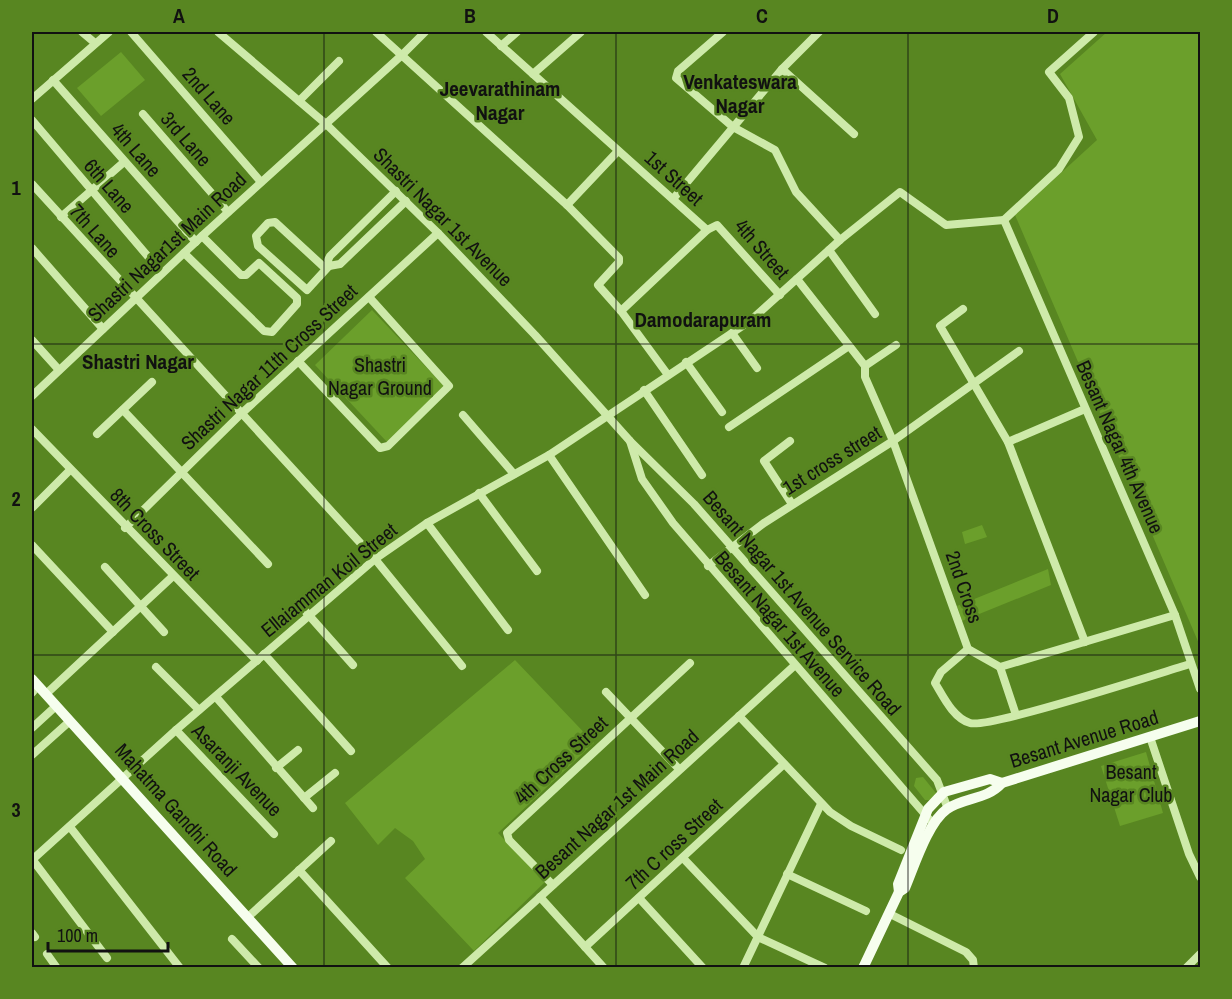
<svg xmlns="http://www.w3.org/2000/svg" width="1232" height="999" font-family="'Archivo Narrow',sans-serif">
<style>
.green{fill:#6b9f2b}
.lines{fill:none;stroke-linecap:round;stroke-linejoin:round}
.minor{stroke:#ceeaaa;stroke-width:8}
.major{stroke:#f6feee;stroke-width:10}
.grid{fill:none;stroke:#111;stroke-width:1.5;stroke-opacity:0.55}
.labels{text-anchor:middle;stroke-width:5;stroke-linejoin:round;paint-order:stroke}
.street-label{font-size:20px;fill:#111;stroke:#588621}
.park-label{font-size:20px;fill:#111;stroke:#588621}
.neighbourhood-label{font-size:21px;font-weight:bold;fill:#111;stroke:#588621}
.neatline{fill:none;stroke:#111;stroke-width:2}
.grid-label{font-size:20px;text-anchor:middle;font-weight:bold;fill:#111}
</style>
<rect width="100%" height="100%" fill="#588621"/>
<g class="green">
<polygon points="1107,32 1200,32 1200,646 1015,215 1097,140 1060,74"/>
<polygon points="121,52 145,80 101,116 77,88"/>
<polygon points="372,310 445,387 387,442 315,365"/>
<polygon points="982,525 987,537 965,544 962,532"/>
<polygon points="1048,569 1051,585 962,621 957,606"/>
<polygon points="515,660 594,743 498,833 545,882 474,951 405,878 425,859 413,841 395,828 378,845 345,803"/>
<polygon points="1146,752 1163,813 1120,826 1101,766"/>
<polygon points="923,777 936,793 932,800 925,800 914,786 916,778"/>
</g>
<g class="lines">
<g class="minor">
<polyline points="82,32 95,43"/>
<polyline points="131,32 261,182"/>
<polyline points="218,32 326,124 438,233 535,335 630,441 694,504 937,780 948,809"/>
<polyline points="376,32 567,205 619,258 619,262 598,285 621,311 668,375"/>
<polyline points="486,32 707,230"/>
<polyline points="723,32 678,71 676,78 733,127 775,150 796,192 840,240"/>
<polyline points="501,46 517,32"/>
<polyline points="782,69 854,134"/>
<polyline points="533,74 581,32"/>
<polyline points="53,80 196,242"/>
<polyline points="32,99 109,32"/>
<polyline points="299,101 339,61"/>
<polyline points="143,114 228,212"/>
<polyline points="32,120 162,273"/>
<polyline points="32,184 375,559 462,666"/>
<polyline points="673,199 782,69 819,32"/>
<polyline points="567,205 618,151"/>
<polyline points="61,217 124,162"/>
<polyline points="1004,220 1175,615 1200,689"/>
<polyline points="1004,220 1059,169 1079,137 1069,98 1049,72 1094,32"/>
<polyline points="32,248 103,329"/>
<polyline points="829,250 875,314"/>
<polyline points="184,253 264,331 272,332 297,304 297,298 259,263 246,275 241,275 202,236"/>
<polyline points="329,266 340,264 406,201"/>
<polyline points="326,269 275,222 268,223 256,236 258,246 307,290 329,266 328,260 330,256 396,191"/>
<polyline points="797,279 865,366"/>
<polyline points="963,309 940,326 1008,442 1085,642"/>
<polyline points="621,311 707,230 717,225 780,295"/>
<polyline points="732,333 757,368"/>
<polyline points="32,340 59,370"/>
<polyline points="896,345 865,366 865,377 893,441 968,649 1000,667 1175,615"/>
<polyline points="298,361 380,448 388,446 449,386 369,297"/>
<polyline points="686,362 722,412"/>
<polyline points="644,390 702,475"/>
<polyline points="32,396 202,236 402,55 425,32"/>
<polyline points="123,410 268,564"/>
<polyline points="463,415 514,474"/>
<polyline points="729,427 849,346"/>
<polyline points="32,429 257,661"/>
<polyline points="97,434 152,382"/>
<polyline points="630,441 642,479 673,523 929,819"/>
<polyline points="790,441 764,461 792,504"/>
<polyline points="1008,442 1085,409"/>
<polyline points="549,455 645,595"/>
<polyline points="479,493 537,571"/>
<polyline points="32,508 70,470"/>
<polyline points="427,523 508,630"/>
<polyline points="125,528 241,414 438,233"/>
<polyline points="32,545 113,632"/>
<polyline points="708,566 764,523 893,441 1019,351"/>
<polyline points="105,567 164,632"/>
<polyline points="298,603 353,665"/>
<path d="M 968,649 L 941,672 L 935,683 C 943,696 953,718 970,723 C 988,729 1160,673 1190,664"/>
<polyline points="264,654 351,751"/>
<polyline points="156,667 199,710"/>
<polyline points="1000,667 1016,715"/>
<polyline points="606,692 679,769"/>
<polyline points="32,693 38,686"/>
<polyline points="46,694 172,577"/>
<polyline points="216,697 313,808"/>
<polyline points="739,716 830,812 851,826 901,850"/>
<polyline points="32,728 56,706"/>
<polyline points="176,730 274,834"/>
<polyline points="1150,737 1189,854 1200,877"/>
<polyline points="32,755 70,721"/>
<polyline points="276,768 298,750"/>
<polyline points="304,798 335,773"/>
<polyline points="70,827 180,968"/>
<polyline points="683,858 758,937 825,968"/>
<polyline points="32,859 107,958"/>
<polyline points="32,860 176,730 375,559 427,523 549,455 750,321 840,240 900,192 946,225 1004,220"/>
<polyline points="299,870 388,968"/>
<polyline points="787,874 866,911"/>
<polyline points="553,885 509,840 507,833 690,663"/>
<polyline points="540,897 604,968"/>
<polyline points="639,898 703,968"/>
<polyline points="890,914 966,952 973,960 974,968"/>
<polyline points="248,917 331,841"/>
<polyline points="32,933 35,937"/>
<polyline points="232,939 259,968"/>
<polyline points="585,947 784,764"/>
<polyline points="47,954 57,968"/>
<polyline points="462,968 794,666"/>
<polyline points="743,968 821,804"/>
<polyline points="1186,968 1200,954"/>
</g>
<g class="major">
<polyline points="32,679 293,968"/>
<polyline points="899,892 898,884 928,809 944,792 990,779 1002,783"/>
<path d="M 863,968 L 899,892 L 905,888 C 914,867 928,822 947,809 C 965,797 987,800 1002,783 L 1200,721"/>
</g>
</g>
<path class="grid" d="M 324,32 L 324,968M 616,32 L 616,968M 908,32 L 908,968M 32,344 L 1200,344M 32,655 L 1200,655"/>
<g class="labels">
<g class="street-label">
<text transform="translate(209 96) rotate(49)" y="7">2nd Lane</text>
<text transform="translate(186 139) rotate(49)" y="7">3rd Lane</text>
<text transform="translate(136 150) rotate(49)" y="7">4th Lane</text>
<text transform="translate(674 178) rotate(42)" y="7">1st Street</text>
<text transform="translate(109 186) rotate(49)" y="7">6th Lane</text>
<text transform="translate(443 217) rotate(45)" y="7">Shastri Nagar 1st Avenue</text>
<text transform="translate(95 231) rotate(48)" y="7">7th Lane</text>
<text transform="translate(167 247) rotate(-43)" y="7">Shastri Nagar1st Main Road</text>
<text transform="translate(762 249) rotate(49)" y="7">4th Street</text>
<text transform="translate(269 367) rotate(-43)" y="7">Shastri Nagar 11th Cross Street</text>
<text transform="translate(1120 447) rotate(66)" y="7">Besant Nagar 4th Avenue</text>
<text transform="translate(832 460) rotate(-32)" y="7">1st cross street</text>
<text transform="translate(155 534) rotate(46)" y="7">8th Cross Street</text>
<text transform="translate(329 580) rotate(-39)" y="7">Ellaiamman Koil Street</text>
<text transform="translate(964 587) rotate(71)" y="7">2nd Cross</text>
<text transform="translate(802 603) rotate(49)" y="7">Besant Nagar 1st Avenue Service Road</text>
<text transform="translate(780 624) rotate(49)" y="7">Besant Nagar 1st Avenue</text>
<text transform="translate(1084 739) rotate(-17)" y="7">Besant Avenue Road</text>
<text transform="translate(561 760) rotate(-43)" y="7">4th Cross Street</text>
<text transform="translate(237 770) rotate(46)" y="7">Asaranji Avenue</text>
<text transform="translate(617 804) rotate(-42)" y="7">Besant Nagar 1st Main Road</text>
<text transform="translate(176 810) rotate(48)" y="7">Mahatma Gandhi Road</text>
<text transform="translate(674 844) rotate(-43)" y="7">7th C ross Street</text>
</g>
<g class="park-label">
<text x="380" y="372">Shastri<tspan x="380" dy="23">Nagar Ground</tspan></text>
<text x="1131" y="779">Besant<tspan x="1131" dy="23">Nagar Club</tspan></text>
</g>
<g class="neighbourhood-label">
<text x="740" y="89">Venkateswara<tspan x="740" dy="24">Nagar</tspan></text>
<text x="500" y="96">Jeevarathinam<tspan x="500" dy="24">Nagar</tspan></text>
<text x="703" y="327">Damodarapuram</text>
<text x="138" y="369">Shastri Nagar</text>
</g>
</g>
<rect width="1232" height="999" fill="none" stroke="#588621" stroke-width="66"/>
<path d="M48 942v9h120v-9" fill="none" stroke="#111111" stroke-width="3"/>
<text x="57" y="942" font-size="18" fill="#111111" stroke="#588621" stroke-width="4.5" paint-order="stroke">100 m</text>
<rect x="33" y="33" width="1166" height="933" class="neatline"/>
<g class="grid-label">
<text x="179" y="23">A</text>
<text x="470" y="23">B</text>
<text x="762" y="23">C</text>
<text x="1053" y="23">D</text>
<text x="16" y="195">1</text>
<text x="16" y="506">2</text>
<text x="16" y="817">3</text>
</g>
</svg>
